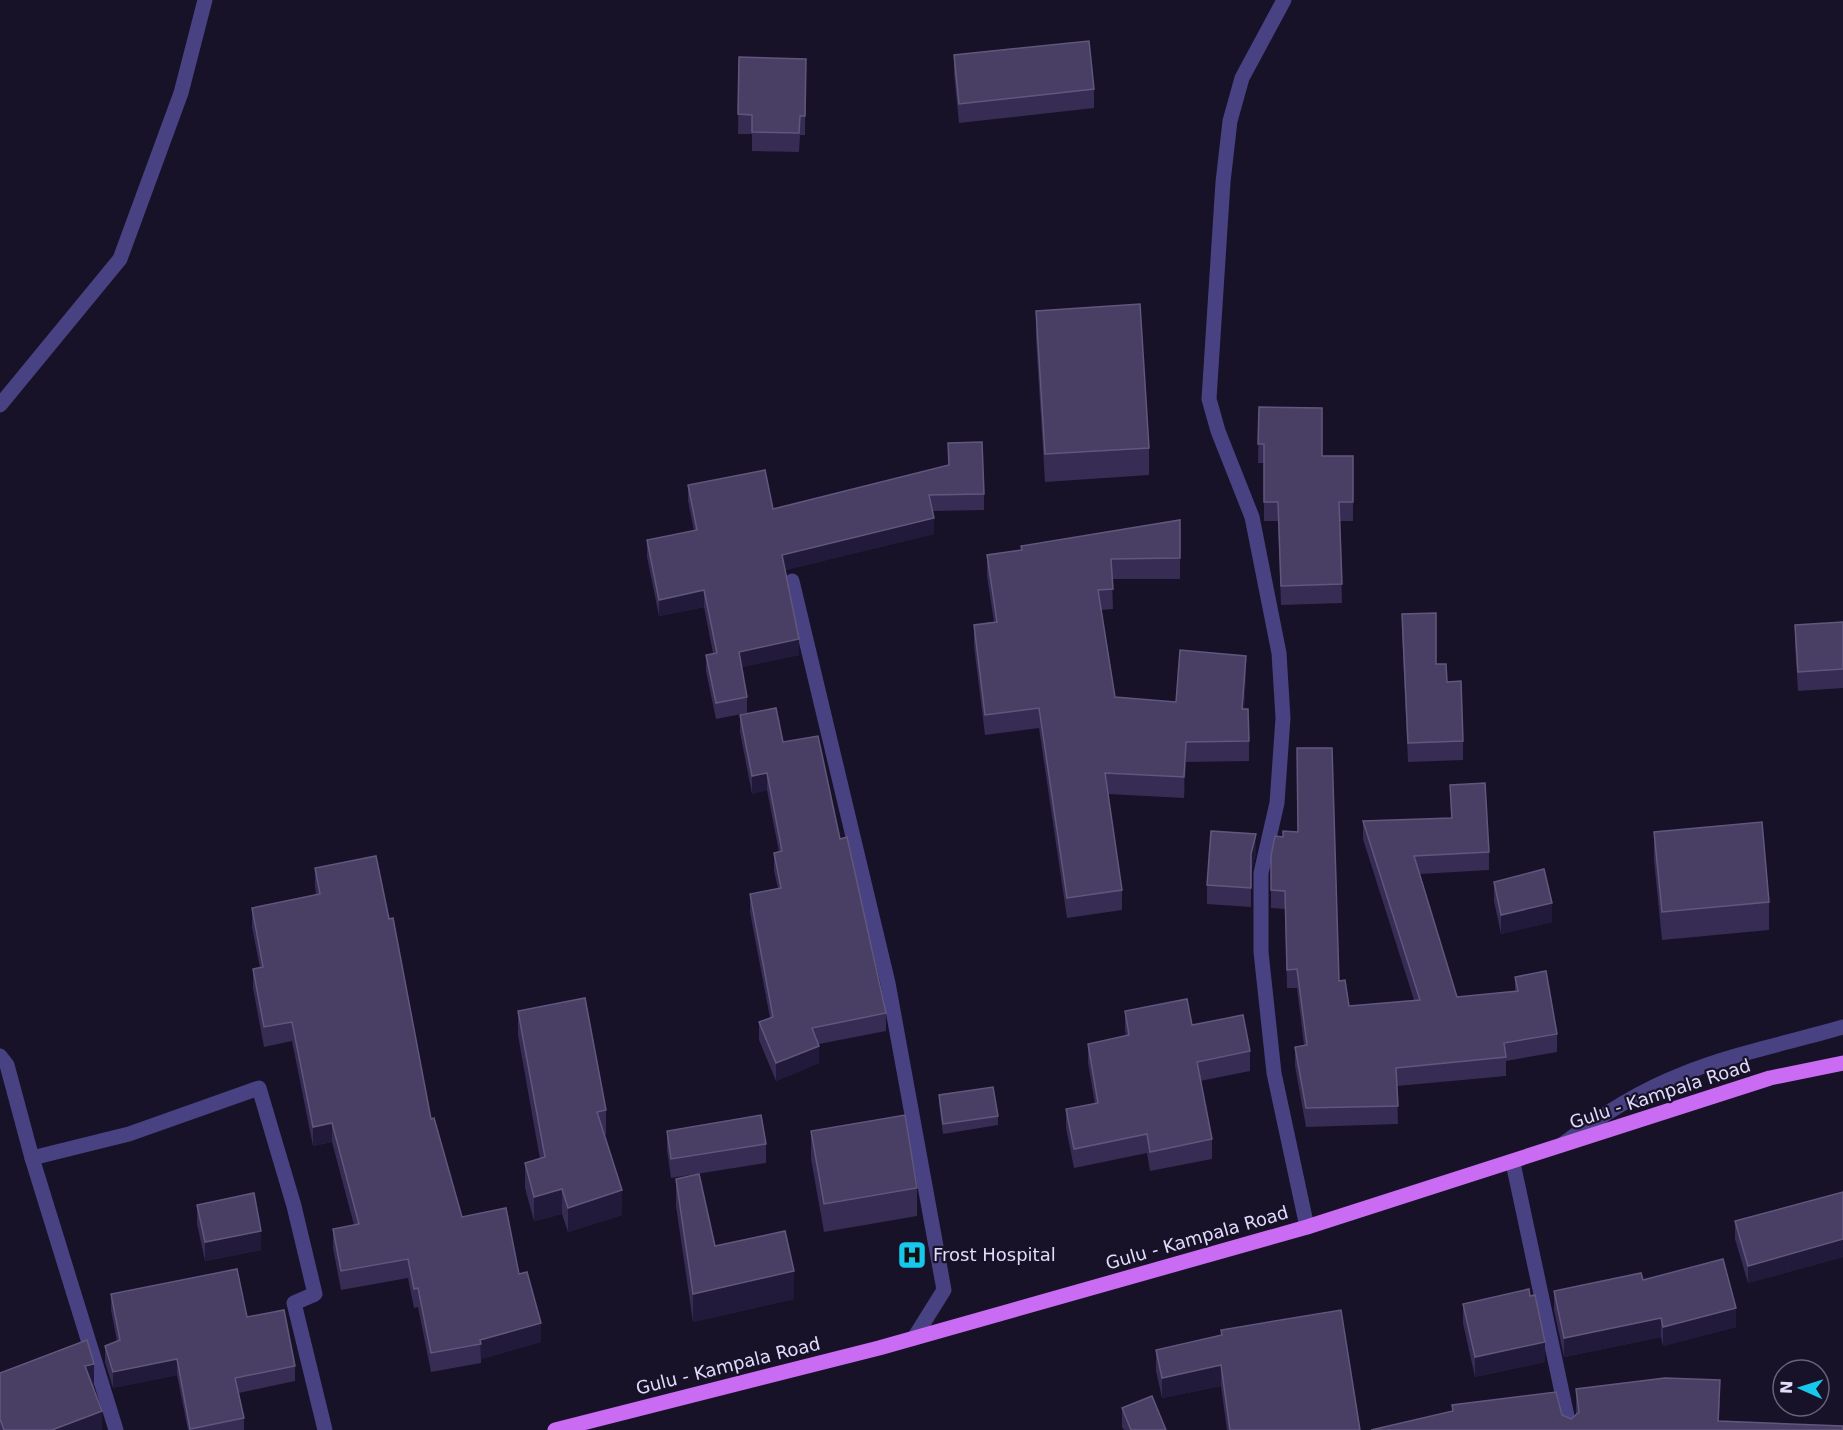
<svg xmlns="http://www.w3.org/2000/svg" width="1843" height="1430" font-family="'DejaVu Sans',sans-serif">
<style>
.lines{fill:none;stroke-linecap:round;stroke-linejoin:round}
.minor{stroke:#484182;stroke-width:15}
.major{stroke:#ca6bf3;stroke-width:15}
.wall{fill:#372c53}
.shaded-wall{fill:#221a3a}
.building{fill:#493f65;stroke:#61577d;stroke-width:1.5}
.labels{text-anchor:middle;stroke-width:4.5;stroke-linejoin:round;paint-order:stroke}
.street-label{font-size:18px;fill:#e1dbfc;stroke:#171227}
.poi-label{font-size:18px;fill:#e1dbfc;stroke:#171227;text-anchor:start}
</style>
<rect width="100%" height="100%" fill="#171227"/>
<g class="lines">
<g class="minor">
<polyline points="1284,0 1242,78 1230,121 1223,182 1209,399 1218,431 1252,517 1279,653 1283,718 1277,803 1261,873 1261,952 1274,1073 1307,1227"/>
<polyline points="0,405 120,259 181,93 205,0"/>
<polyline points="792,581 888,983 944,1290 914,1338"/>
<polyline points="0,1056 7,1065 32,1158 129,1134 259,1088 294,1206 315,1294 294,1303 325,1430"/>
<path d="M 1563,1144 C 1601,1115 1639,1091 1683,1074 C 1731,1054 1792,1042 1843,1027"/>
<polyline points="32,1158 116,1430"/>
<polyline points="1513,1163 1570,1430"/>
</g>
<polyline class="major" points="555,1430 879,1348 1307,1227 1770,1078 1843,1063"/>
</g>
<g class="wall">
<polygon points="954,55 1094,89 1094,108 959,123 954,74"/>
<polygon points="739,57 806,59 805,135 800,135 799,152 752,151 752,134 738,134"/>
<polygon points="1036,311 1149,448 1149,475 1045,482 1036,339"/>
<polygon points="1259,407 1322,456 1353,456 1353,521 1340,521 1342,603 1281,605 1278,521 1264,521 1264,463 1258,463"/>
<polygon points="948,443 984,494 984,510 932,511 934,534 785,570 799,655 741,667 747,697 747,713 716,719 706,671 706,655 713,653 704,607 659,616 647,557 647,540 694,531 688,501 688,485 773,509 948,465"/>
<polygon points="1180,520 1180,579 1112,579 1113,609 1101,610 1115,697 1176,702 1246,676 1244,709 1249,741 1249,761 1186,762 1184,798 1108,794 1122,890 1122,910 1067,918 1039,728 985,735 974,646 974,625 994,622 987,576 987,555 1021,550 1021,546"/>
<polygon points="1402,614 1436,664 1447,682 1463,741 1463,760 1408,762 1402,633"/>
<polygon points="1843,622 1843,688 1798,691 1795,644 1795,625"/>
<polygon points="740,715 783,742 840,839 886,1013 886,1031 819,1044 819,1063 776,1081 759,1040 759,1022 770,1018 750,912 750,894 778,888 774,871 774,853 779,852 767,790 752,794 740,732"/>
<polygon points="1450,785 1489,852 1489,870 1420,874 1457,997 1515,991 1515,977 1557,1034 1557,1052 1506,1061 1506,1076 1397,1086 1398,1124 1306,1127 1295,1066 1295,1047 1304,1045 1297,988 1287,988 1285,909 1271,908 1271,856 1283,837 1339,981 1349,1006 1414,1000 1363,839 1363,821 1451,818"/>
<polygon points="1654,832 1769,902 1769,930 1662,940 1654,860"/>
<polygon points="1256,853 1251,873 1251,907 1207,904 1207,885"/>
<polygon points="315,868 389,919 431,1119 462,1217 519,1274 541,1342 481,1359 481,1363 431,1372 418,1307 414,1308 408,1278 341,1290 333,1248 333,1229 354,1225 332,1142 313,1146 292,1041 264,1047 253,988 253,969 260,968 252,927 252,908 316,894 315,887"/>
<polygon points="1494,882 1552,922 1501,934 1494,901"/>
<polygon points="518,1011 606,1110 606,1135 604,1135 622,1215 568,1232 562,1214 534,1221 525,1188 525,1163 540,1159 518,1035"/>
<polygon points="1125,1011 1192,1025 1250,1051 1250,1071 1200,1081 1212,1139 1212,1159 1150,1171 1147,1153 1074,1168 1066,1128 1066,1109 1095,1104 1088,1063 1088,1044 1126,1036 1125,1030"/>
<polygon points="939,1095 998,1116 998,1125 943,1134 939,1104"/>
<polygon points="667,1131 766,1144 766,1163 671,1178 667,1150"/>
<polygon points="811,1131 917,1188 917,1216 824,1232 811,1159"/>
<polygon points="676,1179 715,1246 794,1299 693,1322 676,1206"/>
<polygon points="1843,1192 1843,1257 1748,1283 1735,1239 1735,1221"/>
<polygon points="197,1205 261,1250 205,1261 197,1224"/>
<polygon points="1643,1280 1736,1327 1663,1346 1661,1337 1564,1357 1554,1310 1554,1291"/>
<polygon points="111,1294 247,1317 295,1366 295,1381 239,1393 244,1418 244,1430 188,1430 177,1375 113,1388 105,1362 105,1346 117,1341 111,1310"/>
<polygon points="1463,1304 1545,1362 1475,1377 1463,1323"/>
<polygon points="1221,1330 1360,1430 1227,1430 1221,1386 1162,1398 1156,1371 1156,1350 1221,1335"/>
<polygon points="0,1373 94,1390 102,1430 0,1430"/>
<polygon points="1576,1389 1720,1401 1719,1421 1371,1430 1452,1412 1452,1405 1562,1415 1571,1419 1576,1414"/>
<polygon points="1122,1408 1166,1430 1124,1430 1122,1427"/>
</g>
<g class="shaded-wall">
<polygon points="934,518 934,534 782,571 782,555"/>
<polygon points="704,590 704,607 659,616 659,600"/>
<polygon points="799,639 799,655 739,668 739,652"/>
<polygon points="1246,656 1246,676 1242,729 1242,709"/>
<polygon points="1186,742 1186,762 1184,798 1184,777"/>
<polygon points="767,773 767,790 752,794 752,776"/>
<polygon points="1256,834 1256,853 1251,873 1251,854"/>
<polygon points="1552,903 1552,922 1501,934 1501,915"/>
<polygon points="819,1046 819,1063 776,1081 776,1063"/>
<polygon points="332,1123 332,1142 313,1146 313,1127"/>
<polygon points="562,1189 562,1214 534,1221 534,1197"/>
<polygon points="622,1190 622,1215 568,1232 568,1208"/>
<polygon points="261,1231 261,1250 205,1261 205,1242"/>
<polygon points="1843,1239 1843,1257 1748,1283 1748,1266"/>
<polygon points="794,1271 794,1299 693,1322 693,1294"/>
<polygon points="1736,1308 1736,1327 1663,1346 1663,1327"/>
<polygon points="1661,1318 1661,1337 1564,1357 1564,1338"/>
<polygon points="541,1323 541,1342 481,1359 480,1340"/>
<polygon points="1545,1342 1545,1362 1475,1377 1475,1357"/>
<polygon points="177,1359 177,1375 113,1388 113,1372"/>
<polygon points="94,1364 94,1392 85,1366"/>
<polygon points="1221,1365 1221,1386 1162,1398 1162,1378"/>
<polygon points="102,1411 102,1430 52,1430"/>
</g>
<g class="building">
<polygon points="1089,41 1094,89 959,104 954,55"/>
<polygon points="739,57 806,59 805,116 800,116 799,133 752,132 752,115 738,114"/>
<polygon points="1140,304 1149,448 1045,454 1036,311"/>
<polygon points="1259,407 1322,408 1322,456 1353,456 1353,502 1339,502 1342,584 1281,586 1278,502 1264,502 1264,444 1258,444"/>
<polygon points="982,442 984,494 929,495 934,518 782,555 799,639 739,652 747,697 716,703 706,655 717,653 704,590 659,600 647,540 697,530 688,485 765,470 773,509 949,465 948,443"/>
<polygon points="1180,520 1180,558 1111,559 1113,589 1098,590 1115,697 1176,702 1180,650 1246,656 1242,709 1248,709 1249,741 1186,742 1184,777 1105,773 1122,890 1067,898 1039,708 985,715 974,625 997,622 987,555 1022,550 1021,546"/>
<polygon points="1436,613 1436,664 1446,664 1447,682 1461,681 1463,741 1408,743 1402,614"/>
<polygon points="1843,622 1843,669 1798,672 1795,625"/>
<polygon points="776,708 783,742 818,736 840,839 847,837 886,1013 812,1028 819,1046 776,1063 759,1022 773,1017 750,894 781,888 774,853 782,851 767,773 752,776 740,715"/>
<polygon points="1297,748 1332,748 1339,981 1345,980 1349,1006 1420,1000 1363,821 1452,818 1450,785 1485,783 1489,852 1414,856 1457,997 1518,991 1515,977 1546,971 1557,1034 1504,1043 1506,1057 1396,1068 1398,1106 1306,1108 1295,1047 1307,1045 1297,969 1287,970 1285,891 1271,890 1271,856 1275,836 1283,837 1283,831 1298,832"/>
<polygon points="1762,822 1769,902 1662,912 1654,832"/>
<polygon points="1211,831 1256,834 1251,854 1251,888 1207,885"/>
<polygon points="376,856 389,919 393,918 431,1119 434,1118 462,1217 506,1208 519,1274 527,1272 541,1323 480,1340 481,1344 431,1353 418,1288 414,1289 408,1259 341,1271 333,1229 359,1224 332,1123 313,1127 292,1022 264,1027 253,969 263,967 252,908 320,894 315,868"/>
<polygon points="1544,869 1552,903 1501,915 1494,882"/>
<polygon points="585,998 606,1110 597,1112 622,1190 568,1208 562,1189 534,1197 525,1163 545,1157 518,1011"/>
<polygon points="1187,999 1192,1025 1243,1015 1250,1051 1197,1062 1212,1139 1150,1152 1147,1134 1074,1149 1066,1109 1098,1103 1088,1044 1129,1035 1125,1011"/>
<polygon points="993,1087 998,1116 943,1124 939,1095"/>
<polygon points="761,1115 766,1144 671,1159 667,1131"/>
<polygon points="905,1115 917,1188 824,1204 811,1131"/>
<polygon points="699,1174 715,1246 785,1231 794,1271 693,1294 676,1179"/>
<polygon points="1843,1192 1843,1239 1748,1266 1735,1221"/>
<polygon points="254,1193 261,1231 205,1242 197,1205"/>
<polygon points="1723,1259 1736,1308 1663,1327 1661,1318 1564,1338 1554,1291 1641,1273 1643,1280"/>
<polygon points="237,1269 247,1317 284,1310 295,1366 235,1378 244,1418 190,1429 177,1359 113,1372 105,1346 120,1340 111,1294"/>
<polygon points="1529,1289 1530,1296 1535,1295 1545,1342 1475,1357 1463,1304"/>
<polygon points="1341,1310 1360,1430 1230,1430 1221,1365 1162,1378 1156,1350 1222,1335 1221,1330"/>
<polygon points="87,1340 94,1364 85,1366 102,1411 52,1430 4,1430 0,1419 0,1373"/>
<polygon points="1665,1378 1720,1380 1718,1421 1843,1426 1843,1430 1371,1430 1453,1411 1452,1405 1556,1392 1562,1415 1571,1419 1579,1412 1576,1389"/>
<polygon points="1152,1396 1166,1430 1131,1430 1122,1408"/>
</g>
<defs>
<g id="hospital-square" transform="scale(1.5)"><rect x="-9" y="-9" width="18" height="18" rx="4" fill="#17c8ec" stroke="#171227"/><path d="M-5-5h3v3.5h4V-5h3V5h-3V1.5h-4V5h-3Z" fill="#111"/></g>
</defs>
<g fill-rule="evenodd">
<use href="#hospital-square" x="912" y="1255"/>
</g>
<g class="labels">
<g class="street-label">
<text transform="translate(1660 1094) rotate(-18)" y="6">Gulu - Kampala Road</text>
<text transform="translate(1197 1238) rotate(-16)" y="6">Gulu - Kampala Road</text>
<text transform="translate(728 1366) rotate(-14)" y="6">Gulu - Kampala Road</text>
</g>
<g class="poi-label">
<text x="933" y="1261">Frost Hospital</text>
</g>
</g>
<g transform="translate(1801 1388) rotate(273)"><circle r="28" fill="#171227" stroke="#68627c" stroke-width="1.5"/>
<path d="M0-4.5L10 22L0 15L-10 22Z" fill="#17c8ec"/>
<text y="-9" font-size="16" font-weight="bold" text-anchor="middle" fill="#e1dbfc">N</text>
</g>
</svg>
